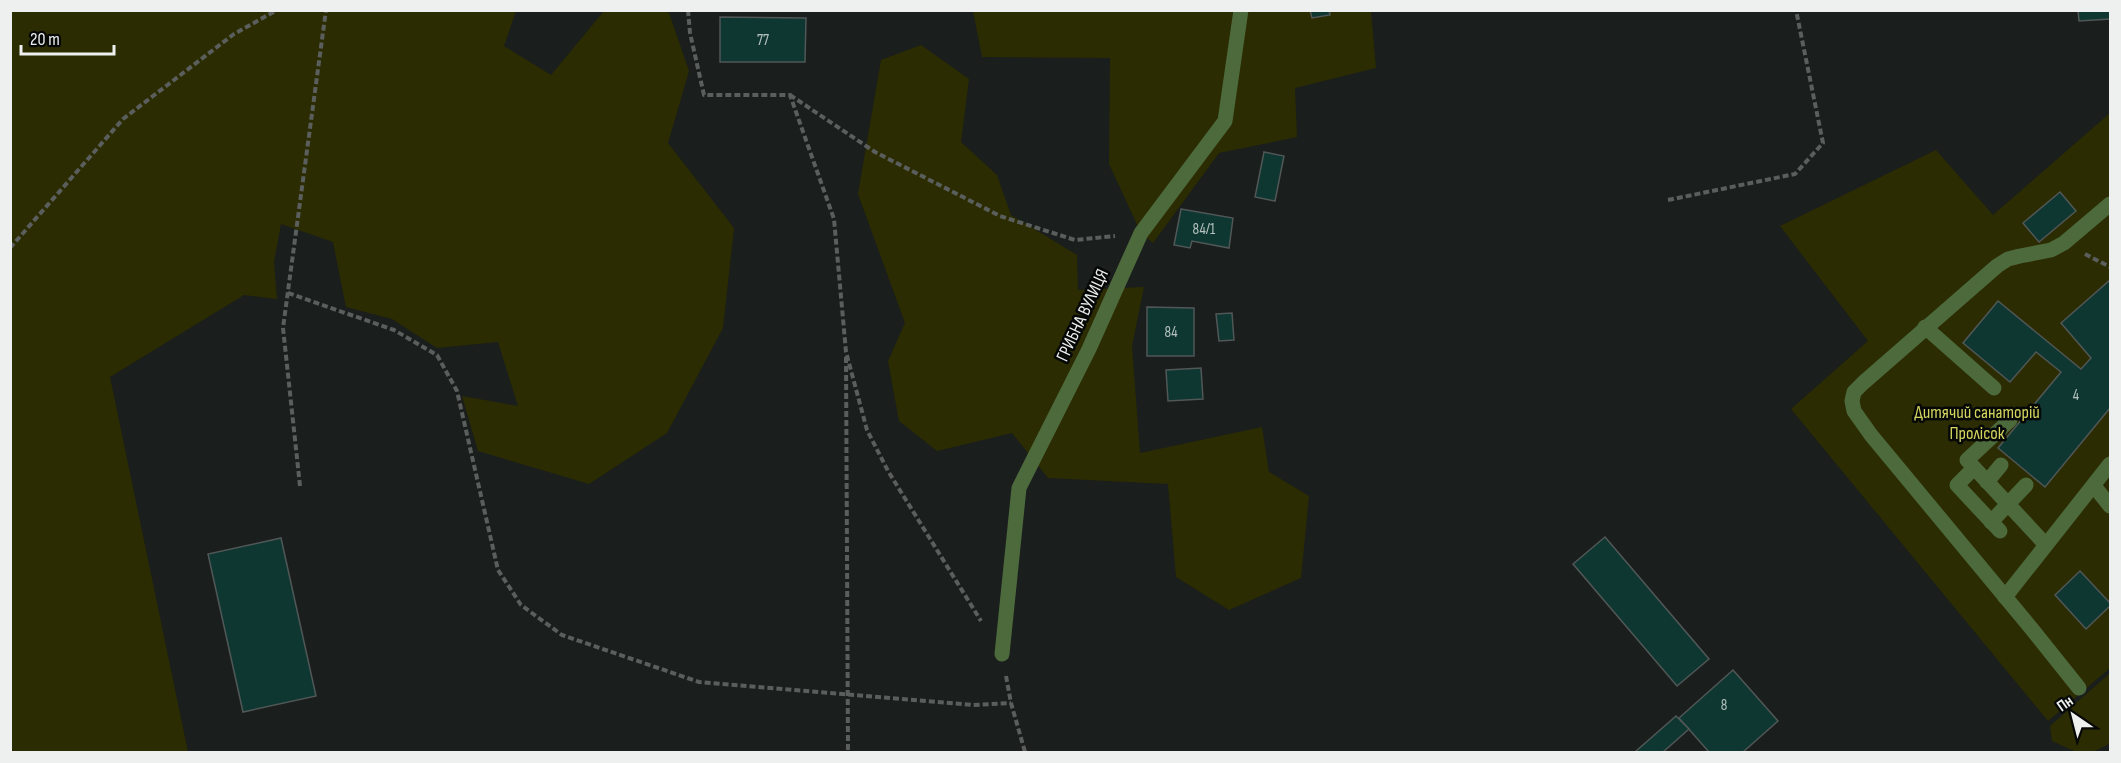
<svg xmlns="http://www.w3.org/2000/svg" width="2121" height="763" font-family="'Sofia Sans Condensed',sans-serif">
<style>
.green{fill:#2c2c02}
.building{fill:#0f3732;stroke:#505756;stroke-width:1.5}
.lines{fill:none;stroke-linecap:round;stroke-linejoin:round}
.path{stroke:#5a5e5c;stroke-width:4;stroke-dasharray:6 3;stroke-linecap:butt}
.lane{stroke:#4d6a3d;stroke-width:15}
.street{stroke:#4d6a3d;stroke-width:15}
.labels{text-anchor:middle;stroke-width:5;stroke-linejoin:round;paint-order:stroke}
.number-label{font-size:15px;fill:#b6c2bf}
.street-label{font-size:18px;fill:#edf0ee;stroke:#060807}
.park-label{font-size:18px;fill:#d3d55e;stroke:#060807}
</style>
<rect width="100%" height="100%" fill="#1a1e1c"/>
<g class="green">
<polygon points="663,11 669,13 689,71 668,143 734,228 723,328 667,433 589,484 478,451 462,396 518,406 498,342 437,348 392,319 346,307 333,242 281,224 274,262 277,299 244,295 110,377 188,752 11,752 11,11 516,11 504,46 551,75 604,11"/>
<polygon points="973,11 1371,11 1376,68 1295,88 1297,137 1219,153 1153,243 1141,233 1109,164 1110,58 982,57"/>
<polygon points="921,45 969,79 961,142 997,175 1011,215 1077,255 1078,290 1144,287 1132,346 1140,453 1262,427 1269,472 1309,496 1301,578 1229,610 1176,577 1168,484 1048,478 1012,433 937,451 899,421 888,361 905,323 858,194 881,60"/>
<polygon points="2110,113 2110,668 2048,721 1791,409 1868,341 1780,226 1936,150 1993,215"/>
<path d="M 2110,673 L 2110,743 C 2084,759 2079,753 2052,741 L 2050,726 Z"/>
</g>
<g class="building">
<polygon points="1310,10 1329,10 1330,15 1312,18"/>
<polygon points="2078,10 2110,10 2110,19 2079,21"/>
<polygon points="720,17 806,18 805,62 720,62"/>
<polygon points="1264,152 1284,156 1275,201 1255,197"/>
<polygon points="2060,192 2076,211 2039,242 2023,223"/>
<polygon points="1181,209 1233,218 1229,248 1192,241 1190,248 1174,245"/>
<polygon points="2110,280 2110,408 2045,487 1998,448 2061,372 2036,352 2010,382 1963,343 1998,301 2081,369 2091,358 2061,323"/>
<polygon points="1147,307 1194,308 1194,356 1147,356"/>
<polygon points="1232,313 1234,340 1219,341 1216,314"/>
<polygon points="1201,368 1203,399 1168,401 1166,370"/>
<polygon points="1605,537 1709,659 1677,686 1573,564"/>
<polygon points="281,538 316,696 243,712 208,554"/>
<polygon points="2080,571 2110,603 2110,606 2086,629 2055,595"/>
<polygon points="1733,670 1778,721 1743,752 1709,752 1679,718"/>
<polygon points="1676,716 1689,729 1663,752 1635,752"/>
</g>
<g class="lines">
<g class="path">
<polyline points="688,10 690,33 704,95 790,95 834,219 846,352 867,430 888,471 981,621"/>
<polyline points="790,95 875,152 1000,216 1075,240 1115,236"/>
<polyline points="1668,200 1795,174 1823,143 1796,10"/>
<polyline points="10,248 123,119 234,34 277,10"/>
<polyline points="2085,254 2110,267"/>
<polyline points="288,293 394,330 437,355 457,391 498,570 521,605 562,635 699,682 973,705 1011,703"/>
<polyline points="846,357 848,752"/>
<polyline points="300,486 283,328 326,10"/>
<polyline points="1006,676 1011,703 1025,752"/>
</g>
<g class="lane">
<polyline points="1925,327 1994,388"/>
<polyline points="2010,420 1967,460 2046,545"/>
<polyline points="1974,468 1957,485 2000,531"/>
<polyline points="1987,482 2001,465"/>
<polyline points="2094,486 2110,506"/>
<polyline points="1991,522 2026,485"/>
<polyline points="2005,597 2110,464"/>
<polyline points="2079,688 2031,628 1871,435 1854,411 1852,401 1854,392 1863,383 1997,266 2008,259 2020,256 2051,250 2064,243 2110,204"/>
</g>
<polyline class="street" points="1002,654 1019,488 1089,349 1141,233 1225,121 1241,10"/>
</g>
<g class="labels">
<g class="number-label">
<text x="763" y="45">77</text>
<text x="1204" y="234">84/1</text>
<text x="1171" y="337">84</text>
<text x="2076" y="400">4</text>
<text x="1724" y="710">8</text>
</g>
<g class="street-label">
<text transform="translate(1082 315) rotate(-65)" y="6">ГРИБНА ВУЛИЦЯ</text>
</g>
<g class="park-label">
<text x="1977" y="418">Дитячий санаторій<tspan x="1977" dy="21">Пролісок</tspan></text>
</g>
</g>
<rect width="2121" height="763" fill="none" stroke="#edf0ee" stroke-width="24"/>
<g transform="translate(2073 715) rotate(325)" stroke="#060807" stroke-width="4.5" paint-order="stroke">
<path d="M0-4.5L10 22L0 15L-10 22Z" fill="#edf0ee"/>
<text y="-9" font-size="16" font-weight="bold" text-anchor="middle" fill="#edf0ee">Пн</text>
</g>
<path d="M21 45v9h93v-9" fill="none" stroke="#edf0ee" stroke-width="3"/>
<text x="30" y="45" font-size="18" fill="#edf0ee" stroke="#060807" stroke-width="4.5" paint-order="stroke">20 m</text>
</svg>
